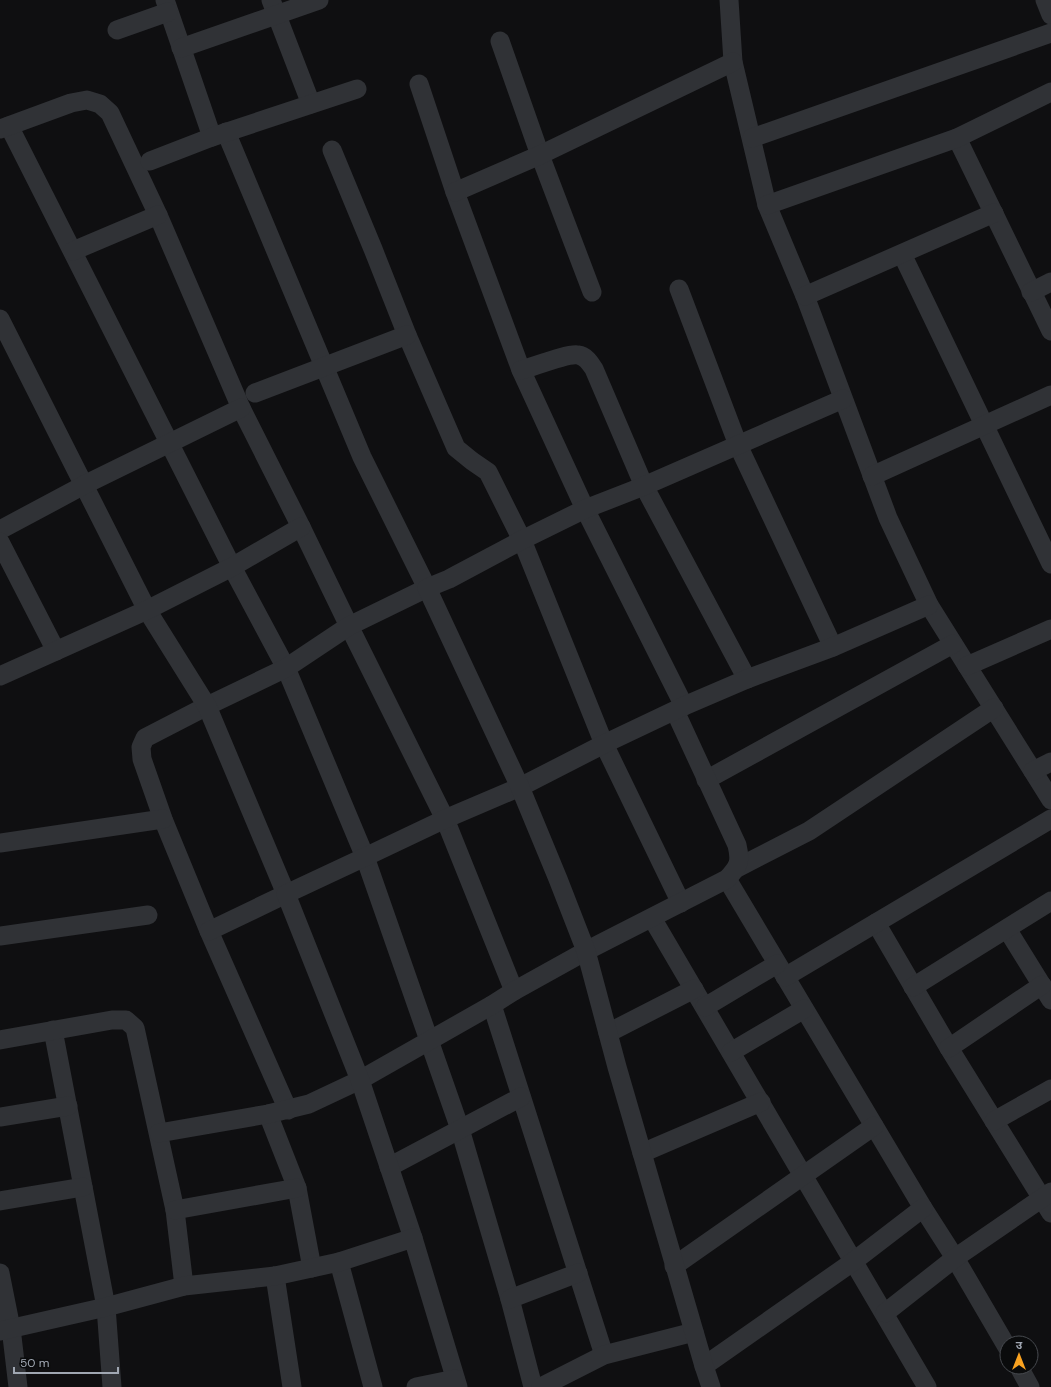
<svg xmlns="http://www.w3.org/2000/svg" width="1051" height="1387" font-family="'DM Sans','Noto Sans Devanagari',sans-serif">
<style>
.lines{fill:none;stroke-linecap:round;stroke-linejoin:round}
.minor{stroke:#303236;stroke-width:19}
</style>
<rect width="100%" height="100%" fill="#0f0f11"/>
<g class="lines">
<g class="minor">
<polyline points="165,0 212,137"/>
<polyline points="271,0 311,104"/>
<polyline points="729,0 733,62 767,205 805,296 888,518 929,605 1051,800"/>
<polyline points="1045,0 1051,15"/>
<polyline points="117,30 168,12"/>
<polyline points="500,41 540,155 592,292"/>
<polyline points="181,48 319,0"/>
<polyline points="419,84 455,192 521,370 585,509 684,706"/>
<polyline points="9,126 232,567 286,668 365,857 460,1129 510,1299 533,1387"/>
<polyline points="0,129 71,103 87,100 100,104 110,113 158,215 241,408 301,527 349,626 445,819 514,991"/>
<polyline points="226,132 362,457 427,588 349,626 286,668 207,706 145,738 141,747 142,759 163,819 209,931 288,1110"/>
<polyline points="752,138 1051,33"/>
<polyline points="957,138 1051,331"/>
<polyline points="332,150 373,249 407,335 456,448 472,461 488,472 522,540 604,744 681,903"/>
<polyline points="150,161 212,137 357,89"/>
<polyline points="455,192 540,155 733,62"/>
<polyline points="767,205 957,138 1051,92"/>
<polyline points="73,251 158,215"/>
<polyline points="902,254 1051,564"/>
<polyline points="679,289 738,445 833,647"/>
<polyline points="1031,292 1051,282"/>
<polyline points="805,296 994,213"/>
<polyline points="0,319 147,610 207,706 286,894 209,931"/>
<path d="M 521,370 C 533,367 568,353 578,355 C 586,356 590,363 594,369 L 644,486 L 747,679"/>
<polyline points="255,393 407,335"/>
<polyline points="872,476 1051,395"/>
<polyline points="0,530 84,485 241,408"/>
<polyline points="0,542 56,651"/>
<polyline points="967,666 1051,629"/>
<polyline points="0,676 147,610 232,567 301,527"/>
<polyline points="1033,771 1051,762"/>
<polyline points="706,780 953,644"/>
<polyline points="0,843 163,819"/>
<polyline points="737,868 809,831 994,708"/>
<polyline points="727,879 923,1208 955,1258 1007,1347"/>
<polyline points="652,918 927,1387"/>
<polyline points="876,923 949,1048 1051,1213"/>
<polyline points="1007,929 1051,1000"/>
<polyline points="0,936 148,915"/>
<polyline points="785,977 1051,819"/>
<polyline points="913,987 1051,901"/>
<polyline points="492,1005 604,1355"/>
<polyline points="705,1007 777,964"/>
<polyline points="53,1030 106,1307 112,1387"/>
<polyline points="608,1033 694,989"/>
<polyline points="0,1040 112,1020 126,1020 135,1028 175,1210 184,1286"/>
<polyline points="949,1048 1042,985"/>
<polyline points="731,1052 804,1009"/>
<polyline points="268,1114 297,1188 312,1268"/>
<polyline points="0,1117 68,1106"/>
<polyline points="994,1121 1051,1089"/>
<path d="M 159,1133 L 268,1114 L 309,1104 L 360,1080 L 492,1005 L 514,991 L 586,951 L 727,879 C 739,866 741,862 737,845 L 675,711"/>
<polyline points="642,1153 761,1102"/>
<polyline points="389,1167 521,1097"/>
<polyline points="0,1201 83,1187"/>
<polyline points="175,1210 297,1188"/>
<polyline points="413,1238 360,1080 286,894 365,857 445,819 520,787 604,744 684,706 747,679 833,647 929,605"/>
<polyline points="339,1262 373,1387"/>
<polyline points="674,1266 874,1126"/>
<polyline points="0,1273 11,1328 18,1387"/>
<polyline points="275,1276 292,1387"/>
<polyline points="510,1299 578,1273"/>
<polyline points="885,1313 955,1258 1051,1192"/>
<polyline points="0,1331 106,1307 184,1286 275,1276 339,1262 413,1238 458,1387"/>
<polyline points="704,1366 854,1261 923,1208"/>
<polyline points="1019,1367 1030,1387"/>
<polyline points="416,1387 455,1379"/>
<polyline points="541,1387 604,1355 694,1332"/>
<polyline points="711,1387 704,1366 617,1067 586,951 558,879 520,787 427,588 449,579 522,540 585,509 644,486 843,399"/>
</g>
</g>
<g transform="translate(1019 1355)"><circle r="19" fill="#0a0b0c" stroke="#46494e"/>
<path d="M0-3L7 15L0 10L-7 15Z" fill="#f9a220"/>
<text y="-6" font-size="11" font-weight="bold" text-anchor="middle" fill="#a0a7b2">उ</text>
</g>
<path d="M14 1367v6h104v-6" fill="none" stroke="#a0a7b2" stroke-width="2"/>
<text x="20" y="1367" font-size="12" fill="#a0a7b2" stroke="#0a0b0c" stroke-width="3" paint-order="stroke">50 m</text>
</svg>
